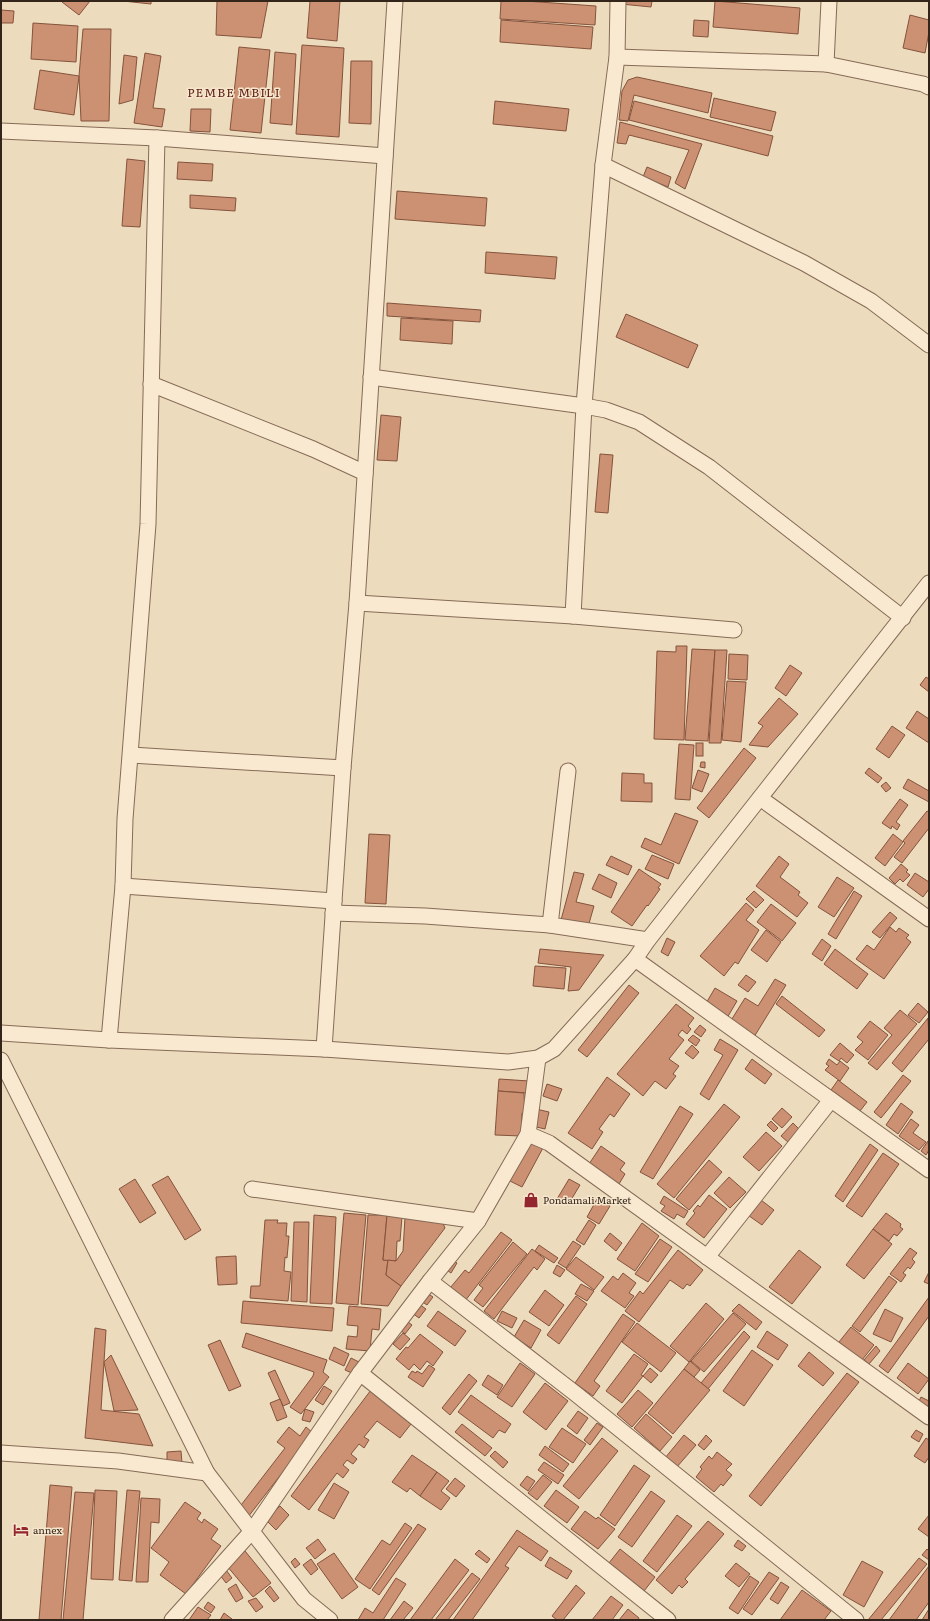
<svg xmlns="http://www.w3.org/2000/svg" width="930" height="1621" font-family="Literata,serif">
<style>
.building{fill:#cc9072;stroke:#84533c}
.lines{fill:none;stroke-linecap:round;stroke-linejoin:round}
.minor-casing{stroke:#856b56;stroke-width:17}
.minor{stroke:#f9e9d0;stroke-width:15}
.labels{text-anchor:middle;stroke-width:3;stroke-linejoin:round;paint-order:stroke}
.poi-label{font-size:10px;fill:#34251b;stroke:#f5e6cc;text-anchor:start}
.quarter-label{font-size:12px;letter-spacing:1px;fill:#61231a;stroke:#f5e6cc}
</style>
<rect width="100%" height="100%" fill="#eddbbd"/>
<g class="building">
<polygon points="63,1 90,1 79,15 62,2"/>
<polygon points="123,1 151,1 151,4"/>
<polygon points="217,1 268,1 261,38 216,35"/>
<polygon points="310,1 340,1 337,41 307,38"/>
<polygon points="501,1 525,1 596,6 595,25 500,19"/>
<polygon points="621,1 652,1 651,7 621,4"/>
<polygon points="715,1 800,8 798,34 713,27"/>
<polygon points="1,10 14,11 13,23 1,23"/>
<polygon points="910,15 929,20 929,32 925,53 903,48"/>
<polygon points="501,20 593,27 591,49 500,42"/>
<polygon points="694,20 709,21 708,37 693,36"/>
<polygon points="33,23 78,26 76,62 31,59"/>
<polygon points="83,29 111,29 109,121 81,121 79,76"/>
<polygon points="302,45 344,48 339,137 296,134"/>
<polygon points="239,47 270,50 261,133 230,130"/>
<polygon points="275,52 296,54 292,125 270,123"/>
<polygon points="145,53 161,56 153,108 165,109 162,127 134,123"/>
<polygon points="124,55 137,57 133,100 119,104"/>
<polygon points="351,61 372,61 371,124 349,123"/>
<polygon points="40,70 79,76 74,115 34,109"/>
<polygon points="637,77 712,93 708,113 634,95 628,121 619,120 622,91 628,80"/>
<polygon points="714,98 776,112 771,131 710,117"/>
<polygon points="495,101 569,109 566,131 493,124"/>
<polygon points="634,101 773,136 768,156 629,120"/>
<polygon points="191,109 211,109 210,132 190,131"/>
<polygon points="620,122 702,144 685,189 675,183 689,150 629,135 626,144 617,143"/>
<polygon points="127,159 145,161 140,227 122,226"/>
<polygon points="178,162 213,164 212,181 177,179"/>
<polygon points="647,167 671,177 668,187 643,177"/>
<polygon points="397,191 487,198 485,226 395,219"/>
<polygon points="190,195 236,198 235,211 190,208"/>
<polygon points="486,252 557,257 555,279 485,273"/>
<polygon points="387,303 481,310 480,322 387,316"/>
<polygon points="626,314 698,345 688,368 616,337"/>
<polygon points="401,318 453,321 452,344 400,340"/>
<polygon points="381,415 401,417 397,461 377,460"/>
<polygon points="600,454 613,455 608,513 595,512"/>
<polygon points="676,646 687,646 684,740 654,739 657,651 676,652"/>
<polygon points="692,649 715,650 708,741 685,740"/>
<polygon points="715,650 727,650 721,743 709,743"/>
<polygon points="729,654 748,655 747,680 728,679"/>
<polygon points="790,665 802,673 786,696 775,688"/>
<polygon points="926,677 929,679 929,692 920,685"/>
<polygon points="727,681 746,682 741,742 722,740"/>
<polygon points="779,698 798,714 768,747 749,745 763,726 758,723"/>
<polygon points="917,711 929,719 929,743 906,728"/>
<polygon points="892,726 905,735 889,758 876,749"/>
<rect x="696" y="743" width="7" height="13"/>
<polygon points="679,744 694,745 690,800 675,799"/>
<polygon points="744,748 756,758 709,818 697,808"/>
<polygon points="701,762 705,762 705,768 700,767"/>
<polygon points="869,768 882,778 878,783 865,773"/>
<polygon points="698,770 709,774 702,792 692,788"/>
<polygon points="622,773 644,774 644,783 652,783 652,802 621,801"/>
<polygon points="908,779 929,791 929,802 903,788"/>
<polygon points="886,782 891,788 886,792 881,786"/>
<polygon points="900,799 908,805 896,822 900,825 897,830 892,826 891,829 882,823"/>
<polygon points="927,811 929,812 929,828 902,863 894,857 905,843 903,841"/>
<polygon points="675,813 698,821 679,864 641,847 645,838 661,845"/>
<polygon points="369,834 390,835 386,904 365,903"/>
<polygon points="893,834 903,842 885,866 875,858"/>
<polygon points="652,855 674,864 668,879 645,869"/>
<polygon points="611,856 632,866 628,875 606,865"/>
<polygon points="779,856 789,864 780,877 800,892 798,895 808,903 797,917 756,886"/>
<polygon points="901,864 908,870 906,872 910,875 903,882 900,879 895,884 889,878"/>
<polygon points="639,869 661,884 658,888 660,889 648,906 647,905 632,926 611,912"/>
<polygon points="574,872 584,874 576,902 594,906 588,927 561,920"/>
<polygon points="915,873 929,882 929,889 923,897 907,885"/>
<polygon points="599,874 617,883 611,898 592,889"/>
<polygon points="837,877 854,888 834,917 818,907"/>
<polygon points="754,891 764,900 756,908 746,899"/>
<polygon points="854,891 862,896 836,939 828,934"/>
<polygon points="746,903 754,910 746,920 759,930 738,964 735,962 724,976 700,956"/>
<polygon points="771,904 796,923 782,941 757,922"/>
<polygon points="890,912 897,918 880,938 872,932"/>
<polygon points="890,927 896,932 899,928 909,935 906,938 911,942 884,979 856,959 867,945 874,950"/>
<polygon points="766,930 781,942 767,962 751,950"/>
<polygon points="667,938 675,942 668,956 661,952"/>
<polygon points="822,939 831,946 822,961 812,954"/>
<polygon points="540,949 604,955 579,990 568,991 571,967 538,963"/>
<polygon points="835,949 868,974 857,989 824,964"/>
<polygon points="535,966 566,968 564,989 533,986"/>
<polygon points="746,975 756,982 748,992 738,985"/>
<polygon points="775,979 786,985 754,1037 730,1022 745,998 758,1006"/>
<polygon points="629,985 639,993 587,1057 578,1050"/>
<polygon points="715,988 737,1001 727,1018 705,1005"/>
<polygon points="782,996 825,1030 819,1037 776,1004"/>
<polygon points="918,1003 928,1012 919,1023 908,1015"/>
<polygon points="676,1004 694,1018 688,1026 691,1029 687,1034 682,1030 678,1035 684,1040 669,1059 679,1066 673,1074 676,1076 666,1089 655,1081 643,1096 617,1074"/>
<polygon points="900,1010 917,1024 877,1070 868,1063 892,1035 884,1028"/>
<polygon points="928,1018 929,1039 902,1072 892,1063"/>
<polygon points="870,1021 888,1035 868,1060 855,1050 863,1042 857,1037"/>
<polygon points="700,1025 706,1030 701,1037 694,1032"/>
<polygon points="693,1035 700,1040 696,1046 688,1040"/>
<polygon points="720,1039 738,1050 709,1100 700,1094 723,1055 714,1050"/>
<polygon points="840,1043 854,1055 847,1063 841,1058 839,1061 830,1055"/>
<polygon points="692,1045 699,1052 693,1059 685,1053"/>
<polygon points="752,1059 772,1074 765,1084 745,1069"/>
<polygon points="829,1059 837,1065 840,1061 849,1068 840,1081 825,1070 829,1066 826,1064"/>
<polygon points="903,1075 911,1081 881,1118 874,1112"/>
<polygon points="607,1077 630,1094 614,1117 610,1114 599,1129 603,1132 592,1149 568,1133"/>
<polygon points="499,1079 529,1081 528,1093 498,1091"/>
<polygon points="838,1080 867,1102 860,1111 831,1090"/>
<polygon points="547,1084 562,1089 557,1101 543,1096"/>
<polygon points="498,1091 524,1093 525,1114 522,1113 521,1136 495,1135"/>
<polygon points="901,1103 913,1112 898,1134 886,1125"/>
<polygon points="724,1104 740,1117 674,1198 657,1184"/>
<polygon points="680,1106 693,1114 653,1179 640,1172"/>
<polygon points="782,1108 792,1117 782,1128 772,1119"/>
<polygon points="536,1109 549,1112 545,1129 532,1126"/>
<polygon points="911,1119 919,1125 913,1133 926,1142 919,1150 899,1136"/>
<polygon points="771,1121 778,1128 774,1132 767,1125"/>
<polygon points="793,1123 800,1130 789,1143 781,1136"/>
<polygon points="766,1132 782,1146 759,1171 743,1157"/>
<polygon points="530,1139 544,1146 522,1187 508,1180"/>
<polygon points="928,1141 929,1150 926,1155 921,1151"/>
<polygon points="870,1144 878,1150 843,1202 835,1196"/>
<polygon points="601,1146 625,1163 620,1170 625,1174 619,1184 589,1164"/>
<polygon points="883,1153 899,1164 862,1217 846,1206"/>
<polygon points="709,1160 722,1172 689,1210 676,1199"/>
<polygon points="168,1176 201,1230 185,1240 152,1185"/>
<polygon points="729,1177 746,1192 730,1208 714,1193"/>
<polygon points="135,1179 156,1213 140,1223 119,1189"/>
<polygon points="569,1179 580,1185 568,1205 557,1199"/>
<polygon points="709,1195 727,1209 704,1238 686,1224 695,1213 693,1211 698,1205 700,1207"/>
<polygon points="664,1196 688,1211 684,1218 677,1214 674,1219 661,1211 665,1206 660,1203"/>
<polygon points="757,1197 774,1210 762,1225 745,1213"/>
<polygon points="597,1199 610,1206 599,1224 587,1217"/>
<polygon points="344,1213 366,1215 358,1305 336,1303"/>
<polygon points="886,1213 901,1224 900,1227 903,1229 897,1236 894,1234 889,1241 873,1229"/>
<polygon points="314,1215 336,1217 332,1304 310,1303"/>
<polygon points="368,1215 387,1215 383,1260 388,1260 386,1275 401,1286 388,1306 361,1304"/>
<polygon points="387,1215 402,1217 400,1241 397,1241 396,1261 383,1260"/>
<polygon points="405,1217 442,1221 445,1228 401,1286 386,1275 388,1260 396,1261 403,1251"/>
<polygon points="265,1220 278,1220 277,1223 287,1223 286,1236 289,1236 287,1258 285,1257 284,1271 291,1272 288,1301 250,1298 251,1286 260,1286"/>
<polygon points="589,1220 596,1225 584,1245 576,1240"/>
<polygon points="294,1222 309,1222 307,1302 291,1301"/>
<polygon points="642,1223 659,1236 635,1271 617,1259"/>
<polygon points="873,1229 892,1244 864,1279 846,1265"/>
<polygon points="501,1232 512,1240 465,1301 450,1288 465,1270 469,1273"/>
<polygon points="610,1233 622,1243 616,1251 604,1241"/>
<polygon points="660,1239 672,1247 648,1282 635,1274"/>
<polygon points="573,1241 581,1246 566,1268 558,1263"/>
<polygon points="513,1242 527,1254 483,1307 474,1300 483,1288 479,1285"/>
<polygon points="539,1245 558,1258 554,1263 535,1251"/>
<polygon points="910,1248 917,1253 912,1259 915,1262 910,1269 908,1267 903,1273 906,1275 901,1282 890,1274"/>
<polygon points="532,1249 545,1259 537,1270 534,1267 494,1319 484,1311"/>
<polygon points="678,1250 703,1270 690,1286 687,1284 683,1289 670,1280 639,1322 625,1311 640,1291 643,1294"/>
<polygon points="799,1250 821,1267 792,1304 769,1287"/>
<polygon points="236,1256 237,1284 218,1285 216,1257"/>
<polygon points="576,1257 604,1277 594,1290 566,1269"/>
<polygon points="449,1258 457,1263 451,1273 444,1268"/>
<polygon points="557,1265 565,1270 560,1277 553,1273"/>
<polygon points="929,1272 929,1284 924,1282"/>
<polygon points="623,1273 636,1283 629,1293 634,1296 625,1308 601,1291 613,1276 618,1280"/>
<polygon points="889,1276 897,1282 860,1332 852,1326"/>
<polygon points="581,1284 594,1291 587,1301 575,1294"/>
<polygon points="545,1290 564,1305 549,1326 529,1312"/>
<polygon points="427,1293 433,1297 427,1305 421,1301"/>
<polygon points="576,1296 587,1304 559,1344 547,1335"/>
<polygon points="929,1297 929,1316 888,1373 879,1366"/>
<polygon points="243,1301 334,1308 332,1331 241,1323"/>
<polygon points="706,1303 724,1319 689,1362 670,1346"/>
<polygon points="419,1304 426,1309 419,1318 412,1313"/>
<polygon points="739,1304 762,1322 756,1330 732,1311"/>
<polygon points="349,1306 381,1309 379,1330 372,1329 370,1351 346,1349 348,1336 357,1337 358,1326 347,1325"/>
<polygon points="885,1309 903,1318 891,1342 873,1334"/>
<polygon points="438,1311 466,1331 455,1346 427,1326"/>
<polygon points="502,1311 517,1318 512,1328 497,1321"/>
<polygon points="733,1313 746,1324 704,1372 691,1361"/>
<polygon points="623,1314 635,1322 594,1381 600,1386 593,1396 575,1383"/>
<polygon points="404,1319 412,1325 405,1334 397,1327"/>
<polygon points="524,1320 541,1330 531,1348 514,1337"/>
<polygon points="637,1323 676,1353 661,1372 622,1342"/>
<polygon points="851,1327 874,1345 862,1360 839,1342"/>
<polygon points="95,1328 106,1330 101,1410 139,1414 153,1446 85,1438"/>
<polygon points="744,1331 750,1337 708,1389 701,1383"/>
<polygon points="767,1331 788,1345 778,1360 757,1347"/>
<polygon points="246,1333 327,1360 323,1372 329,1377 301,1414 290,1407 313,1376 314,1372 242,1347"/>
<polygon points="403,1333 410,1339 400,1350 393,1344"/>
<polygon points="420,1334 443,1352 433,1366 427,1361 420,1370 414,1364 409,1370 396,1359 406,1347 408,1348"/>
<polygon points="220,1340 241,1386 229,1391 208,1345"/>
<polygon points="876,1346 880,1351 869,1364 864,1360"/>
<polygon points="334,1347 349,1354 344,1366 329,1359"/>
<polygon points="752,1350 773,1365 744,1406 723,1391"/>
<polygon points="809,1352 834,1373 823,1386 798,1366"/>
<polygon points="634,1354 648,1364 641,1375 643,1376 622,1403 606,1391"/>
<polygon points="111,1355 138,1410 114,1411 104,1362"/>
<polygon points="351,1358 359,1362 354,1374 345,1370"/>
<polygon points="690,1361 700,1370 694,1377 684,1369"/>
<polygon points="520,1363 535,1374 512,1407 497,1397"/>
<polygon points="908,1363 929,1379 918,1394 897,1378"/>
<polygon points="429,1365 435,1369 423,1387 408,1377 412,1371 416,1373 417,1371 422,1374"/>
<polygon points="650,1368 658,1375 651,1383 643,1376"/>
<polygon points="684,1369 710,1390 673,1434 648,1413"/>
<polygon points="275,1370 290,1403 283,1406 268,1373"/>
<polygon points="847,1373 859,1382 761,1506 749,1496"/>
<polygon points="469,1374 477,1381 450,1415 442,1408"/>
<polygon points="488,1375 503,1385 497,1395 482,1385"/>
<polygon points="545,1383 568,1401 546,1430 523,1412"/>
<polygon points="324,1386 332,1391 323,1405 315,1400"/>
<polygon points="371,1390 399,1411 397,1413 411,1424 400,1438 377,1421 364,1437 369,1440 364,1448 359,1444 351,1454 357,1459 353,1464 347,1460 343,1465 349,1470 343,1478 337,1473 309,1510 291,1496"/>
<polygon points="638,1390 653,1403 632,1427 617,1414"/>
<polygon points="471,1395 511,1424 505,1433 499,1430 493,1438 458,1412"/>
<polygon points="921,1397 929,1401 928,1408 918,1403"/>
<polygon points="280,1399 287,1417 277,1421 270,1403"/>
<polygon points="305,1409 314,1412 310,1422 302,1420"/>
<polygon points="578,1411 588,1418 577,1434 567,1426"/>
<polygon points="646,1414 672,1437 660,1451 634,1428"/>
<polygon points="597,1423 603,1427 590,1445 584,1440"/>
<polygon points="462,1424 492,1448 485,1456 455,1432"/>
<polygon points="289,1427 300,1436 306,1427 313,1433 248,1517 238,1509 285,1448 277,1442"/>
<polygon points="562,1428 586,1444 573,1463 549,1447"/>
<polygon points="916,1430 923,1434 919,1442 911,1437"/>
<polygon points="684,1435 696,1445 676,1468 665,1458"/>
<polygon points="706,1435 712,1441 704,1450 698,1445"/>
<polygon points="602,1438 618,1451 579,1499 563,1486"/>
<polygon points="926,1438 929,1440 929,1457 925,1463 914,1456"/>
<polygon points="545,1446 569,1464 563,1472 539,1455"/>
<polygon points="181,1451 182,1463 167,1464 167,1452"/>
<polygon points="495,1451 508,1462 503,1468 490,1456"/>
<polygon points="717,1452 732,1464 726,1470 732,1475 723,1486 721,1484 714,1492 696,1477 702,1469 700,1467 709,1456 712,1459"/>
<polygon points="412,1455 437,1472 420,1496 410,1488 407,1492 392,1482"/>
<polygon points="544,1462 564,1475 558,1484 538,1470"/>
<polygon points="634,1465 650,1476 615,1526 600,1515"/>
<polygon points="437,1472 449,1481 441,1491 450,1498 441,1510 420,1496"/>
<polygon points="543,1475 552,1482 537,1500 528,1493"/>
<polygon points="527,1476 535,1481 528,1491 520,1485"/>
<polygon points="455,1478 465,1486 456,1497 446,1489"/>
<polygon points="334,1483 349,1492 334,1519 318,1510"/>
<polygon points="50,1485 72,1487 61,1620 39,1620"/>
<polygon points="95,1490 117,1491 113,1580 91,1579"/>
<polygon points="127,1490 140,1491 132,1581 119,1580"/>
<polygon points="556,1490 579,1507 567,1523 544,1506"/>
<polygon points="651,1491 665,1501 632,1547 618,1537"/>
<polygon points="75,1492 94,1493 83,1620 63,1620"/>
<polygon points="141,1498 160,1499 159,1523 151,1522 148,1582 136,1582"/>
<polygon points="185,1502 201,1513 197,1519 202,1523 204,1519 218,1529 211,1539 221,1546 186,1594 160,1575 169,1562 151,1548"/>
<polygon points="280,1506 289,1515 276,1530 266,1520"/>
<polygon points="585,1511 596,1519 598,1517 615,1529 598,1549 571,1529"/>
<polygon points="677,1515 692,1526 657,1572 643,1561"/>
<polygon points="929,1515 929,1537 918,1529"/>
<polygon points="708,1521 724,1534 685,1579 688,1582 682,1588 679,1585 672,1594 656,1580"/>
<polygon points="405,1523 412,1528 370,1589 355,1579 382,1540 390,1545"/>
<polygon points="418,1524 426,1529 379,1595 372,1590"/>
<polygon points="517,1530 548,1551 541,1561 519,1546 505,1566 509,1568 472,1620 453,1620"/>
<polygon points="318,1539 326,1550 315,1559 306,1548"/>
<polygon points="738,1540 746,1546 742,1551 734,1546"/>
<polygon points="620,1549 655,1577 644,1591 609,1563"/>
<polygon points="927,1549 929,1551 929,1560 922,1555"/>
<polygon points="479,1550 490,1559 487,1563 475,1554"/>
<polygon points="245,1551 271,1583 253,1597 227,1566"/>
<polygon points="334,1553 358,1587 342,1599 317,1564"/>
<polygon points="550,1557 572,1571 567,1579 545,1566"/>
<polygon points="295,1558 300,1564 295,1568 291,1562"/>
<polygon points="919,1558 927,1564 881,1620 868,1620"/>
<polygon points="311,1559 318,1569 311,1575 303,1565"/>
<polygon points="455,1559 469,1570 431,1620 410,1620"/>
<polygon points="862,1561 883,1572 864,1607 843,1595"/>
<polygon points="736,1563 750,1574 739,1587 725,1576"/>
<polygon points="223,1566 232,1578 226,1583 217,1571"/>
<polygon points="929,1566 929,1602 916,1620 889,1620"/>
<polygon points="769,1572 779,1578 752,1615 743,1609"/>
<polygon points="472,1573 480,1579 448,1620 435,1620"/>
<polygon points="750,1576 759,1582 738,1614 729,1608"/>
<polygon points="396,1578 406,1584 383,1620 358,1620 365,1608 373,1613"/>
<polygon points="781,1582 789,1587 778,1604 770,1599"/>
<polygon points="236,1584 243,1598 236,1602 228,1589"/>
<polygon points="576,1585 585,1593 563,1620 557,1620 552,1616"/>
<polygon points="270,1586 279,1598 274,1602 265,1591"/>
<polygon points="802,1590 831,1611 824,1620 780,1620"/>
<polygon points="611,1596 623,1605 612,1620 592,1620"/>
<polygon points="256,1598 263,1607 256,1612 248,1601"/>
<polygon points="404,1601 413,1608 403,1620 390,1620"/>
<polygon points="208,1602 215,1607 211,1613 204,1608"/>
<polygon points="198,1607 211,1615 207,1620 189,1620"/>
<polygon points="628,1609 639,1618 638,1620 619,1620"/>
<polygon points="929,1609 929,1620 922,1620"/>
<polygon points="224,1613 232,1619 231,1620 220,1620"/>
</g>
<g class="lines">
<g class="minor-casing">
<g id="minor">
<polyline points="617,57 826,64 923,84 929,87"/>
<polyline points="826,64 829,1"/>
<polyline points="1,131 157,138 385,156"/>
<polyline points="603,165 804,263 871,301 929,345"/>
<polyline points="371,377 584,406 606,410 639,422 709,467 903,618"/>
<polyline points="151,384 313,449 365,473"/>
<polyline points="357,603 573,616 584,406 603,165 617,57 618,1"/>
<polyline points="573,616 734,630"/>
<polyline points="131,755 343,768"/>
<polyline points="760,798 929,919"/>
<polyline points="123,886 334,901"/>
<polyline points="333,913 425,916 550,925 648,940"/>
<polyline points="550,925 568,771"/>
<polyline points="635,959 929,1170"/>
<polyline points="1,1033 109,1040 324,1049 508,1062 538,1058 554,1049 635,959 648,940 929,583"/>
<polyline points="109,1040 123,886 125,819 148,524 157,138"/>
<polyline points="324,1049 343,768 357,603 395,1"/>
<polyline points="1,1060 207,1473 304,1599 330,1620"/>
<polyline points="528,1134 549,1143 929,1417"/>
<polyline points="252,1189 478,1221"/>
<polyline points="707,1257 831,1100"/>
<polyline points="430,1281 576,1394 856,1620"/>
<polyline points="360,1373 668,1620"/>
<polyline points="1,1453 118,1461 207,1473"/>
<polyline points="172,1620 252,1531 360,1373 430,1281 478,1221 528,1134 538,1058"/>
</g>
</g>
<use href="#minor" class="minor"/>
</g>
<defs>
<g id="shop-bare" transform="scale(1.2)"><path d="M-5-2.5h2.3a2.7 3.5 0 0 1 5.4 0H5L5.5 6h-11ZM-1.5-2.5h3a1.5 2.3 0 0 0-3 0Z" fill="#942630" stroke="#f5e6cc" stroke-width="2.5" paint-order="stroke"/></g>
<g id="hotel-bare" transform="scale(1.2)"><path d="M-6-4.5h1.5V1H6V5H4.5V3h-9V5H-6ZM-4 0a1.8 1.8 0 1 1 3.6 0ZM.5 0V-2.5h3Q6-2.5 6 0Z" fill="#942630" stroke="#f5e6cc" stroke-width="2.5" paint-order="stroke"/></g>
</defs>
<g fill-rule="evenodd">
<use href="#shop-bare" x="531" y="1200"/>
<use href="#hotel-bare" x="21" y="1530"/>
</g>
<g class="labels">
<g class="poi-label">
<text x="543" y="1204">Pondamali Market</text>
<text x="33" y="1534">annex</text>
</g>
<g class="quarter-label">
<text x="234" y="97">PEMBE MBILI</text>
</g>
</g>
<rect width="930" height="1621" fill="none" stroke="#34251b" stroke-width="4"/>
</svg>
